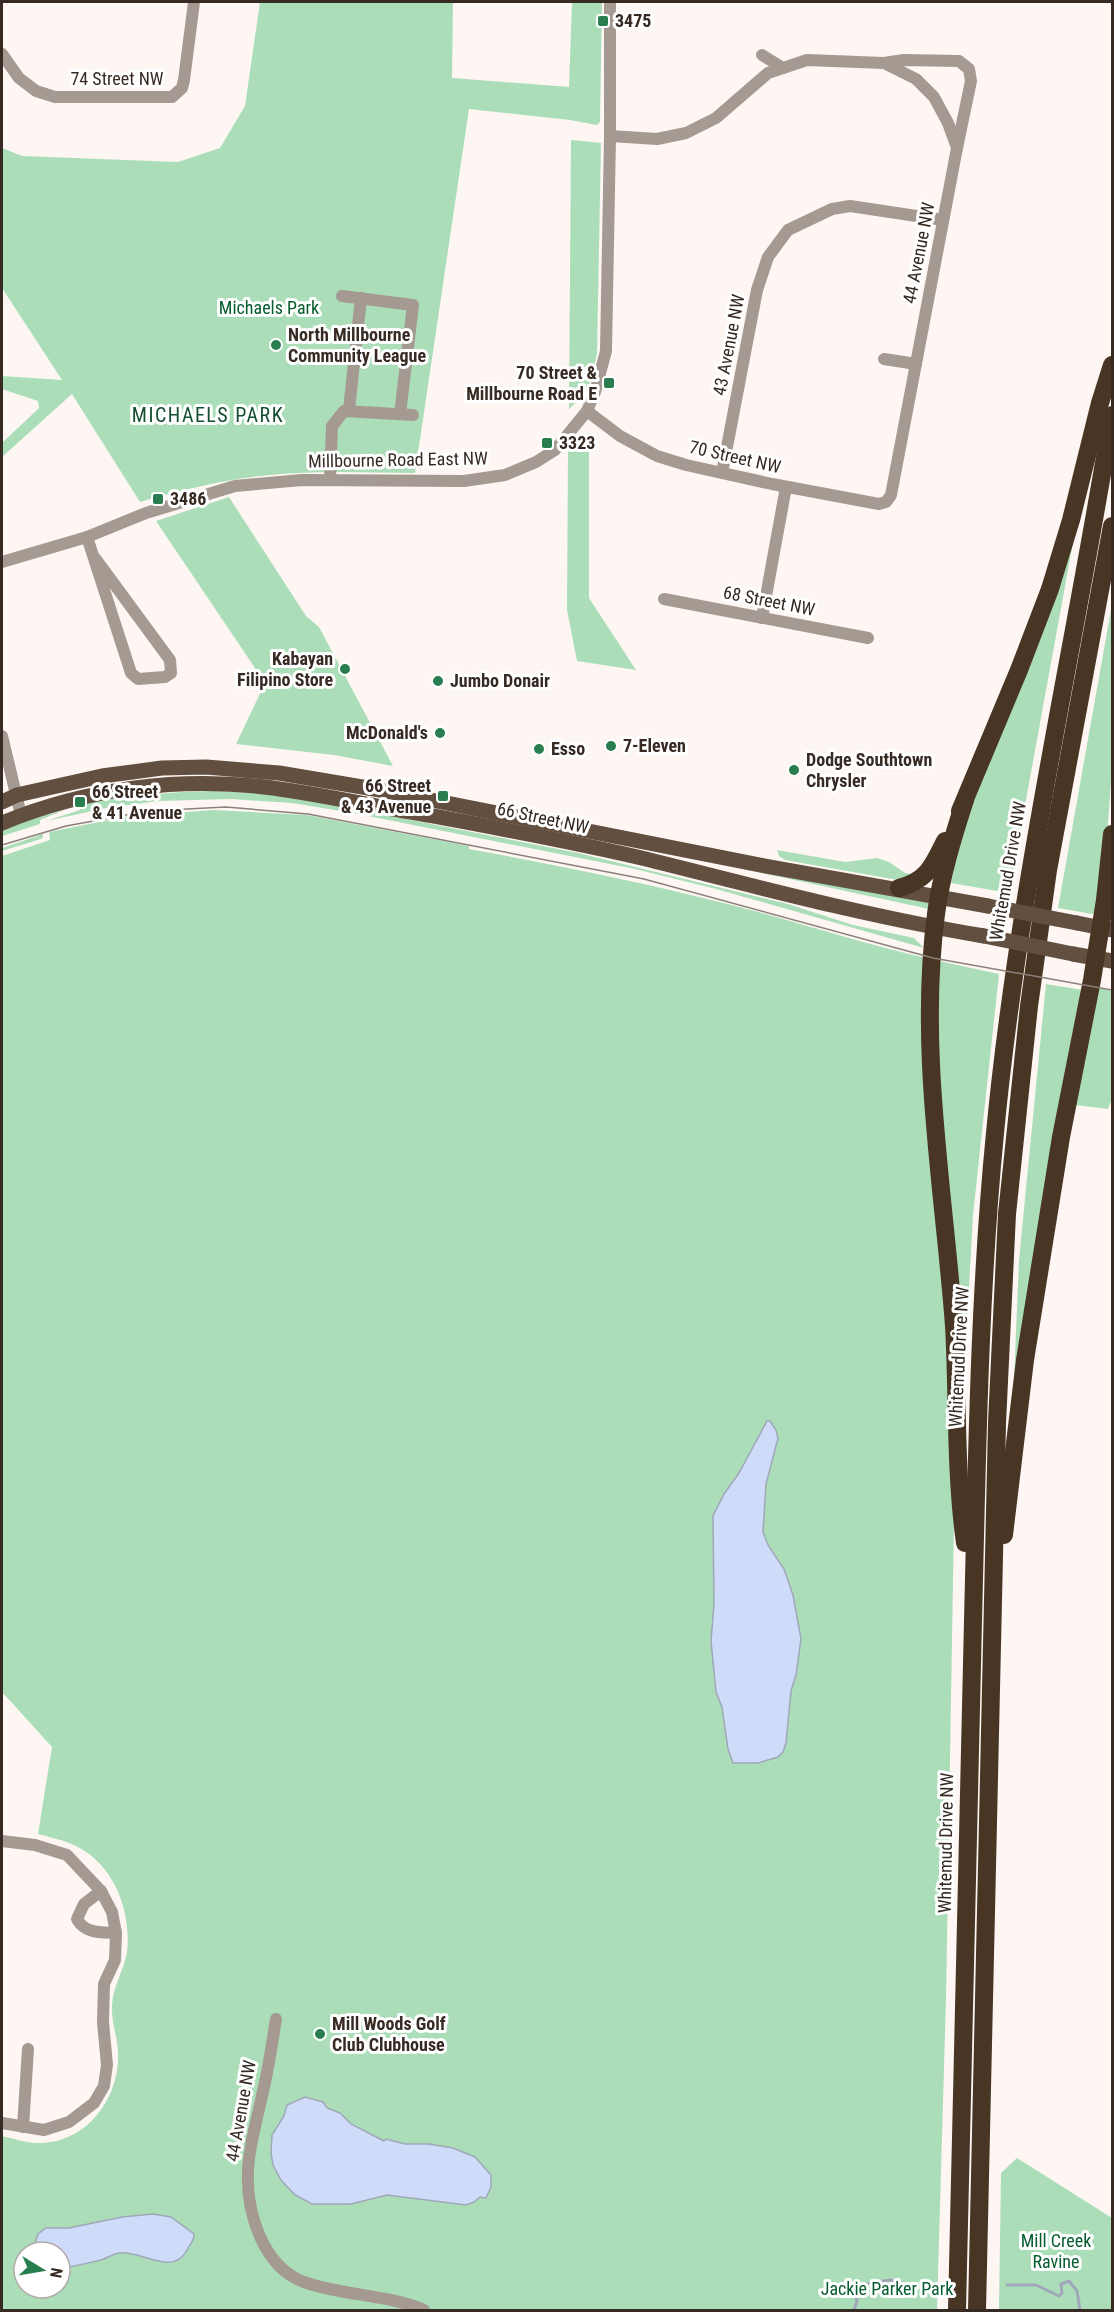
<svg xmlns="http://www.w3.org/2000/svg" width="1114" height="2312" font-family="'Roboto Condensed',sans-serif">
<style>
.green{fill:#abdeb8;fill-rule:evenodd}
.water{fill:#cedcf9;stroke:#a0a7b9;stroke-width:1.5}
.lines{fill:none;stroke-linecap:round;stroke-linejoin:round}
.stream{stroke:#a0a7b9;stroke-width:3}
.minor{stroke:#a59a91;stroke-width:12}
.major{stroke:#624f3f;stroke-width:15}
.highway{stroke:#493523;stroke-width:18}
.tram{stroke:#8b817b;stroke-width:1.5}
.major-bridge{stroke:#624f3f;stroke-width:15}
.poi-dot{fill:#297e50;stroke:#fff;stroke-width:2}
.labels{text-anchor:middle;stroke-width:6;stroke-linejoin:round;paint-order:stroke}
.poi-label{font-size:18px;font-weight:bold;fill:#362a23;stroke:#fff;text-anchor:start}
.street-label{font-size:18px;fill:#362a23;stroke:#fff}
.park-label{font-size:18px;fill:#045c2d;stroke:#fff}
.neighbourhood-label{font-size:20px;letter-spacing:1.5px;fill:#134e30;stroke:#fff}
</style>
<rect width="100%" height="100%" fill="#fdf6f3"/>
<g class="green">
<path d="M 260,2 L 453,2 L 452,78 L 569,87 L 572,2 L 602,2 L 600,122 L 597,125 L 570,120 L 469,109 L 415,473 C 377,473 338,471 299,473 C 245,475 192,487 140,502 L 72,394 L 2,457 L 2,443 L 39,408 L 38,401 L 2,389 L 2,376 L 62,380 L 2,288 L 2,148 L 22,156 L 178,162 L 220,148 L 245,106 Z"/>
<polygon points="571,140 601,143 597,354 588,391 569,409"/>
<polygon points="589,432 589,598 636,670 577,661 567,610 568,451"/>
<polygon points="229,497 306,616 319,627 393,766 334,755 236,744 265,683 156,521"/>
<polygon points="1074,537 1009,893 951,883 957,852 976,793"/>
<polygon points="1112,604 1112,766 1106,853 1097,910 1092,914 1058,908"/>
<path d="M 212,791 L 257,793 L 314,801 L 578,853 L 788,904 L 853,925 L 914,938 L 924,948 L 716,889 L 635,869 L 353,813 L 292,803 L 231,799 L 158,801 L 106,808 L 46,821 L 80,810 L 79,804 C 124,796 167,792 212,791 Z"/>
<polygon points="64,810 40,820 40,824 2,836 2,827"/>
<path d="M 214,810 L 307,815 L 469,846 L 469,849 C 557,865 645,883 732,905 C 798,922 860,943 926,958 L 922,1061 L 944,1299 L 954,1522 L 946,1999 L 937,2310 L 2,2310 L 2,2136 C 13,2138 25,2143 37,2143 C 85,2144 119,2100 118,2055 C 118,2038 111,2022 112,2005 C 113,1986 124,1970 127,1952 C 132,1909 112,1859 69,1843 C 59,1839 48,1837 38,1834 L 52,1747 L 2,1692 L 2,856 L 50,840 L 49,832 L 129,816 ZM 24,2252 L 60,2252 L 60,2288 L 24,2288 Z"/>
<polygon points="43,834 43,837 41,839 2,851 2,848"/>
<polygon points="777,850 845,862 877,858 889,862 905,873 915,875 898,880 785,860 779,856"/>
<polygon points="744,869 931,901 929,909"/>
<polygon points="939,961 999,974 973,1215 964,1378 936,1061"/>
<polygon points="1046,984 1083,990 1014,1380 1019,1260"/>
<polygon points="1099,988 1112,991 1112,1098 1108,1109 1075,1105"/>
<polygon points="1017,2158 1112,2218 1112,2310 999,2310 1001,2173"/>
</g>
<g class="water">
<polygon points="767,1421 770,1421 776,1430 778,1438 766,1484 763,1532 768,1545 784,1569 793,1595 801,1639 796,1675 791,1691 786,1743 783,1752 778,1757 758,1763 733,1763 728,1749 722,1707 716,1692 711,1641 714,1604 713,1516 724,1494 739,1473"/>
<polygon points="305,2097 323,2102 327,2108 340,2113 351,2124 384,2141 386,2139 405,2144 429,2144 453,2148 475,2157 491,2175 491,2187 486,2198 480,2197 474,2202 466,2205 387,2195 351,2204 312,2204 295,2195 281,2180 273,2165 271,2153 272,2135 284,2116 287,2105"/>
<path d="M 153,2214 L 171,2217 L 194,2234 C 194,2242 190,2244 187,2250 C 173,2278 139,2249 119,2253 C 113,2254 107,2258 101,2260 C 88,2263 73,2267 60,2268 L 60,2252 L 35,2252 L 35,2243 L 38,2234 L 46,2228 L 69,2228 L 122,2217 Z"/>
</g>
<g class="lines">
<g class="stream">
<polyline points="1007,2285 1036,2285 1059,2296 1062,2293 1061,2284 1069,2281 1077,2291 1080,2310"/>
<polyline points="854,2310 857,2301 854,2291 859,2285 890,2280 917,2287 928,2286"/>
</g>
<g class="minor">
<polyline points="2,54 19,78 36,91 55,97 172,97 182,88 184,80 194,2"/>
<polyline points="762,55 783,68"/>
<polyline points="884,63 904,60 959,61 969,69 971,81 957,148"/>
<polyline points="342,296 413,305 400,414"/>
<polyline points="884,359 916,364"/>
<polyline points="349,410 361,298"/>
<polyline points="587,411 620,436 657,456 686,465 772,484 879,504 886,502 891,495 957,148 948,123 934,97 916,79 884,63 807,60 768,73 716,118 686,133 657,139 610,136"/>
<polyline points="722,473 757,290 768,257 788,230 832,209 850,206 943,220"/>
<polyline points="330,480 332,426 344,411 413,415"/>
<polyline points="87,537 131,673 138,679 165,677 171,673 170,660 95,558"/>
<polyline points="2,562 87,537 146,513 235,486 302,480 464,481 505,475 536,462 555,450 587,411 595,392 606,351 610,136 610,2"/>
<polyline points="664,599 868,638"/>
<polyline points="762,618 786,487"/>
<polyline points="2,736 21,815"/>
<polyline points="2,1841 35,1845 67,1855 101,1891 112,1912 116,1933 115,1960 104,1984 103,2022 107,2065 104,2086 94,2103 69,2122 44,2130 2,2123"/>
<path d="M 101,1891 L 84,1904 L 77,1919 C 85,1934 102,1932 116,1933"/>
<path d="M 276,2019 C 272,2043 269,2067 263,2091 C 258,2117 249,2144 248,2171 C 246,2212 263,2267 304,2282 C 343,2296 386,2294 424,2310"/>
<polyline points="23,2127 28,2049"/>
</g>
<g class="major">
<polyline points="2,802 17,795 48,788 102,776 162,768 206,767 279,773 386,791 765,866 988,906"/>
<path d="M 2,823 C 87,788 181,776 273,788 C 323,795 373,806 422,814 C 498,828 575,842 650,860 C 761,888 871,917 984,936"/>
<polyline points="1077,923 1112,930"/>
<polyline points="1073,954 1112,961"/>
</g>
<g class="highway">
<path d="M 965,800 C 953,837 941,876 936,914 C 918,1050 944,1190 954,1326 C 958,1398 955,1471 965,1543"/>
<polyline points="960,811 1019,670 1050,589 1071,520 1100,403 1112,365"/>
<path d="M 899,888 C 928,880 933,865 945,841"/>
<polyline points="1004,1535 1025,1360 1061,1137 1092,980 1105,900 1112,834"/>
<path d="M 957,2310 C 962,2081 967,1851 973,1621 C 977,1458 979,1296 995,1133 C 1018,891 1073,655 1112,415"/>
<polyline points="977,2310 997,1423 1007,1214 1029,1006 1048,870 1112,526"/>
</g>
<polyline class="tram" points="2,845 66,826 148,811 226,807 308,814 644,879 933,958 1112,990"/>
<g class="major-bridge">
<polyline points="988,906 1077,923"/>
<polyline points="984,936 1073,954"/>
</g>
</g>
<g class="poi-dot">
<rect x="597" y="15" width="12" height="12" rx="3"/>
<circle cx="276" cy="345" r="6"/>
<rect x="603" y="377" width="12" height="12" rx="3"/>
<rect x="541" y="437" width="12" height="12" rx="3"/>
<rect x="152" y="493" width="12" height="12" rx="3"/>
<circle cx="345" cy="669" r="6"/>
<circle cx="438" cy="681" r="6"/>
<circle cx="440" cy="733" r="6"/>
<circle cx="611" cy="746" r="6"/>
<circle cx="539" cy="749" r="6"/>
<circle cx="794" cy="770" r="6"/>
<rect x="437" y="790" width="12" height="12" rx="3"/>
<rect x="74" y="796" width="12" height="12" rx="3"/>
<circle cx="320" cy="2034" r="6"/>
</g>
<g class="labels">
<g class="poi-label">
<text x="615" y="27">3475</text>
<text x="288" y="341">North Millbourne<tspan x="288" dy="21">Community League</tspan></text>
<text x="597" y="379" text-anchor="end">70 Street &amp;<tspan x="597" dy="21">Millbourne Road E</tspan></text>
<text x="559" y="449">3323</text>
<text x="170" y="505">3486</text>
<text x="333" y="665" text-anchor="end">Kabayan<tspan x="333" dy="21">Filipino Store</tspan></text>
<text x="450" y="687">Jumbo Donair</text>
<text x="428" y="739" text-anchor="end">McDonald's</text>
<text x="623" y="752">7-Eleven</text>
<text x="551" y="755">Esso</text>
<text x="806" y="766">Dodge Southtown<tspan x="806" dy="21">Chrysler</tspan></text>
<text x="431" y="792" text-anchor="end">66 Street<tspan x="431" dy="21">&amp; 43 Avenue</tspan></text>
<text x="92" y="798">66 Street<tspan x="92" dy="21">&amp; 41 Avenue</tspan></text>
<text x="332" y="2030">Mill Woods Golf<tspan x="332" dy="21">Club Clubhouse</tspan></text>
</g>
<g class="street-label">
<text x="117" y="85">74 Street NW</text>
<text transform="translate(919 253) rotate(-79)" y="6">44 Avenue NW</text>
<text transform="translate(729 345) rotate(-79)" y="6">43 Avenue NW</text>
<text transform="translate(735 457) rotate(13)" y="6">70 Street NW</text>
<text transform="translate(398 460) rotate(-1)" y="6">Millbourne Road East NW</text>
<text transform="translate(769 601) rotate(11)" y="6">68 Street NW</text>
<text transform="translate(543 818) rotate(12)" y="6">66 Street NW</text>
<text transform="translate(1008 871) rotate(-80)" y="6">Whitemud Drive NW</text>
<text transform="translate(959 1357) rotate(-87)" y="6">Whitemud Drive NW</text>
<text transform="translate(946 1843) rotate(-89)" y="6">Whitemud Drive NW</text>
<text transform="translate(241 2111) rotate(-80)" y="6">44 Avenue NW</text>
</g>
<g class="park-label">
<text x="269" y="314">Michaels Park</text>
<text x="1056" y="2247">Mill Creek<tspan x="1056" dy="21">Ravine</tspan></text>
<text x="887" y="2295">Jackie Parker Park</text>
</g>
<g class="neighbourhood-label">
<text x="208" y="422">MICHAELS PARK</text>
</g>
</g>
<rect width="1114" height="2312" fill="none" stroke="#362a23" stroke-width="6"/>
<g transform="translate(42 2270) rotate(101)"><circle r="28" fill="#ffffff" stroke="#afaaa7" stroke-width="1.5"/>
<path d="M0-4.5L10 22L0 15L-10 22Z" fill="#297e50"/>
<text y="-9" font-size="16" font-weight="bold" text-anchor="middle" fill="#362a23">N</text>
</g>
</svg>
